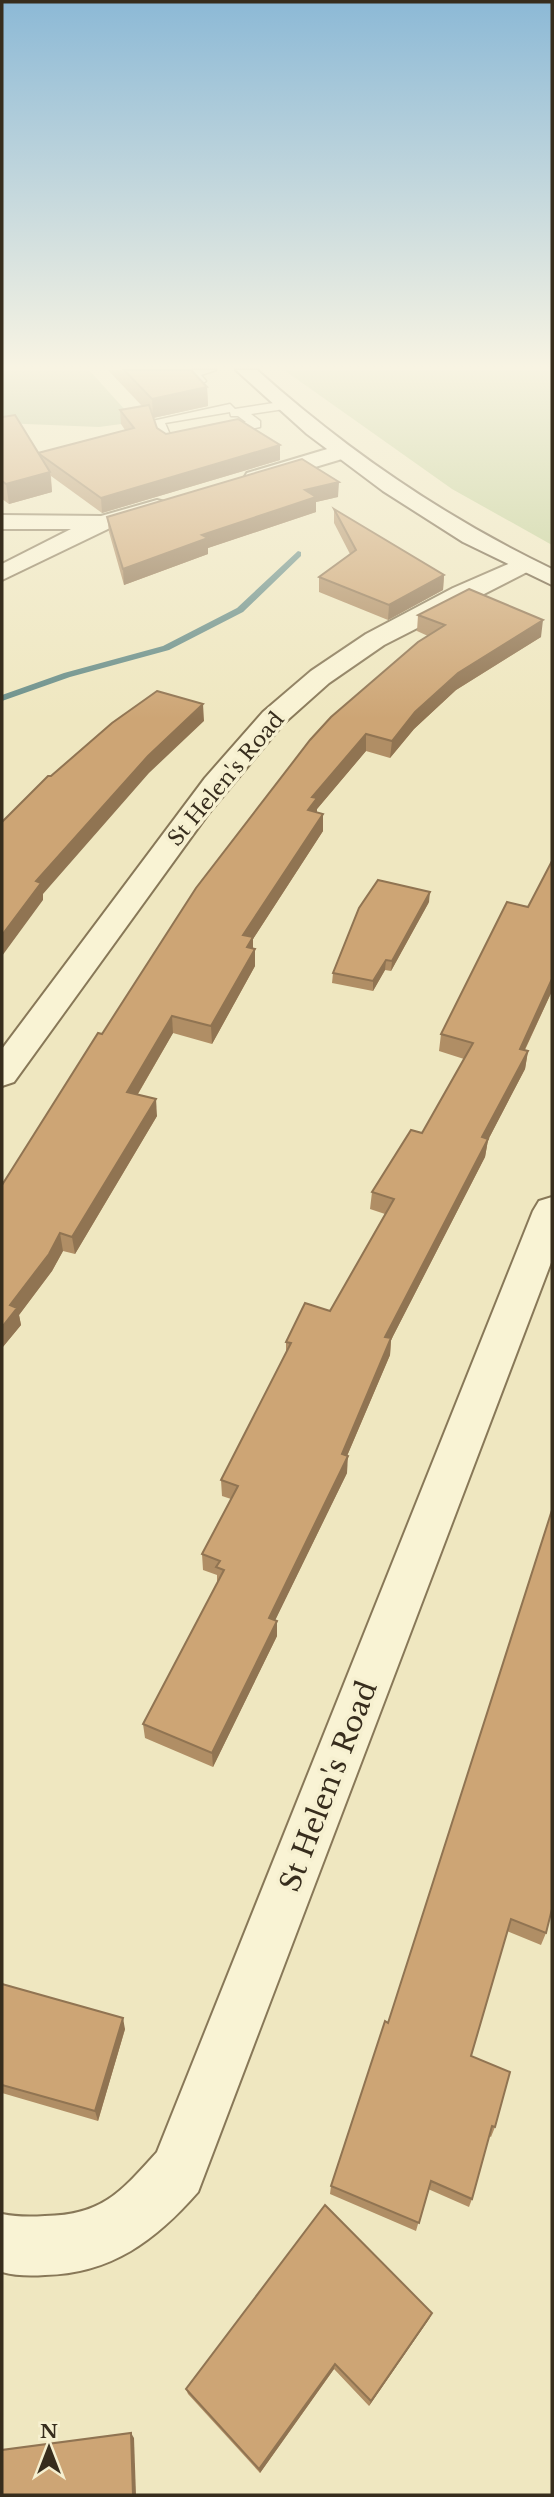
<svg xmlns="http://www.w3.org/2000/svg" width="554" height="2497" font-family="'Libre Baskerville',serif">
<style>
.green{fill:#bfcd94}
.cemetery{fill:#b6c194}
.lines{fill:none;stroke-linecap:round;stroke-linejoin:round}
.stream{fill:#6a8f8a;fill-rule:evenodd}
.lane-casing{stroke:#887858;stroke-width:3}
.street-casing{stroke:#887858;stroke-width:4}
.secondary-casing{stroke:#6a583b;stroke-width:4}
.lane{fill:#f9f3d4;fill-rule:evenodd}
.street{fill:#f9f3d4;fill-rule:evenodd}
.secondary{fill:#f9f3d4;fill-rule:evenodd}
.wall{fill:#b08e65}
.shaded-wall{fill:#907452}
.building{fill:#cda575;stroke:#907452;stroke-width:2}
.labels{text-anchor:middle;stroke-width:7;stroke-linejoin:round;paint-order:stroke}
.far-street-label{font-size:21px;fill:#372d1d;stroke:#f6f0d0}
.near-street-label{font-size:28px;fill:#372d1d;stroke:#f6f0d0}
</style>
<rect width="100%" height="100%" fill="#efe7c0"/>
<polygon class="green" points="284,370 552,370 552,545 452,489"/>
<polygon class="cemetery" points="2,370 89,370 136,422 99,427 2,423"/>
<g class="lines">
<polygon class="stream" points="298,551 301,552 301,556 243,612 169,650 70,677 2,701 2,695 64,673 163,646 237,608"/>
<g class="lane-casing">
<g id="lane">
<polygon points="192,370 216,370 201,375 206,381 200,385 187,373"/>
<polygon points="287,401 291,402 291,408 251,414 260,421 260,427 220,435 214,431 215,428 246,422 238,416 231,416 230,412 165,423 171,437 183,434 189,438 166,446 160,442 152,421 230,404 235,409"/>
</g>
</g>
<g class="street-casing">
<g id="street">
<polygon points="344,444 355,451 352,456 255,485 244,478 247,473"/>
<polygon points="157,500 165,502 169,507 165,512 110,528 2,580 2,564 71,529 2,529 2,515 101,516"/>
<polygon points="522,558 531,560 534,565 531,570 384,645 329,683 283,724 208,814 14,1082 2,1086 2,1049 205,778 263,712 311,671 366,634 453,588"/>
<path d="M 552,1197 L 552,1260 L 198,2192 C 156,2240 111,2274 45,2275 C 31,2276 16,2276 2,2272 L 2,2214 C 16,2217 30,2217 45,2216 C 102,2215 120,2193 157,2152 L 533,1211 L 539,1201 Z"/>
</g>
</g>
<g class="secondary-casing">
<path id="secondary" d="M 236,370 L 257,370 C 346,450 444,517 552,569 L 552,585 L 463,542 L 383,491 L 307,434 Z"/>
</g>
<use href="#lane" class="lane"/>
<use href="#street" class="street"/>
<use href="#secondary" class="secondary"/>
</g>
<g class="wall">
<polygon points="108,370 191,370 207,387 208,406 153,418 157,428 166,434 280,445 280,460 102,513 51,476 52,492 9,504 2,499 2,417 39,453 125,430 121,424 120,410 142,406"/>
<polygon points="338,497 316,502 316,512 208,548 208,554 124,585 109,532 107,517"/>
<polygon points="334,509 444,575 443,590 388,620 319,592 319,577 350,554 334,523"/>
<polygon points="418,615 541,637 456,690 414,729 390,758 366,751 317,809 317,812 323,814 323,831 253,939 253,948 255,949 255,966 212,1044 173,1033 138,1094 157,1116 75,1254 63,1251 52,1271 19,1315 21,1325 2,1348 102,1034 428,636 417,631"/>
<polygon points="429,902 391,971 385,970 373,991 332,983 333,973"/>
<polygon points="552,991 525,1050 528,1051 525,1069 488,1140 485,1157 391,1340 390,1355 347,1456 347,1473 275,1620 277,1636 213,1767 145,1738 143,1724 217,1583 217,1575 203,1570 202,1554 231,1499 222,1496 221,1480 286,1353 286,1342 330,1311 385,1214 370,1209 372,1192 422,1133 464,1059 439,1051 441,1034"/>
<polygon points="552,1510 546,1933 541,1945 507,1931 471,2056 495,2127 491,2137 489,2136 472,2199 469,2207 428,2189 416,2231 330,2194 331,2186 388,2023"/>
<polygon points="2,1984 125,2029 98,2121 2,2093"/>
<polygon points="432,2313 429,2319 369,2406 334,2369 260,2473 188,2394 186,2389"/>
</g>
<g class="shaded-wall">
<polygon points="207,387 208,406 153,418 152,399"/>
<polygon points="280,445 280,460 102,513 101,498"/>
<polygon points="50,472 52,492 9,504 6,484"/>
<polygon points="339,482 338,497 316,502 316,512 208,548 208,554 124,585 123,569 305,490"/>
<polygon points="444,575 443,590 388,620 389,605"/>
<polygon points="543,620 541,637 456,690 414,729 390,758 392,741 415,712 458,673"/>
<polygon points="203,704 204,721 149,773 43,894 43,900 2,956 2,935 36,881 148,756"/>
<polygon points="366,734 366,751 317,809 317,816 308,810 312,797"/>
<polygon points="323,814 323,831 253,939 253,953 255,949 255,966 212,1044 211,1026 243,935"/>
<polygon points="430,892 429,902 391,971 392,961"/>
<polygon points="386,960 385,970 373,991 373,981"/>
<polygon points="552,979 552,991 517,1066 520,1049"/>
<polygon points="172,1016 173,1033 129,1109 127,1092"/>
<polygon points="528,1051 525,1069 488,1140 485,1157 391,1340 390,1355 341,1470 342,1454 385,1337 482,1137"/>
<polygon points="156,1099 157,1116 75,1254 72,1237"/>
<polygon points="60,1233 63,1251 52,1271 19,1315 21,1325 2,1348 2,1327 10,1305"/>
<polygon points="348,1456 347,1473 269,1633 269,1618"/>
<polygon points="277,1621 277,1636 213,1767 212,1753"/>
<polygon points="123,2018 125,2029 98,2121 95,2111"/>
<polygon points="432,2313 429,2319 369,2406 371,2401"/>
<polygon points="335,2364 334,2369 260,2473 259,2469"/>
<polygon points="131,2433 134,2438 136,2495 133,2495"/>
</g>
<g class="building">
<polygon points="124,370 191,370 207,387 152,399"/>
<polygon points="149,405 157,428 166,434 238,419 280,445 101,498 38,453 134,428 120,410"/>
<polygon points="15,415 50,472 6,484 2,481 2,417"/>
<polygon points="302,459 339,482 305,490 316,497 202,535 208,538 123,569 107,517"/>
<polygon points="334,509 444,575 389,605 319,577 356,550"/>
<polygon points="469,589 543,620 458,673 415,712 392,741 366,734 312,797 317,798 308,810 323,814 243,935 253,937 247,947 255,949 211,1026 172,1016 127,1092 156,1099 72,1237 60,1233 49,1254 10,1305 17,1308 2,1327 2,1185 98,1033 102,1034 196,888 310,740 331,717 418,642 445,625 418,615"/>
<polygon points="157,691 203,704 148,756 36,881 41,883 2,935 2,822 48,776 51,776 112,723"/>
<polygon points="552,861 552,979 520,1049 528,1051 482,1137 488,1139 385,1337 391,1338 342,1454 348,1456 269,1618 277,1621 212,1753 143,1724 224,1570 216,1567 220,1561 202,1554 238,1486 221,1480 291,1343 286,1342 305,1303 330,1311 394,1199 372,1192 411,1130 422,1133 473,1043 441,1034 507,902 528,907"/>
<polygon points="378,880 430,892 392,961 386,960 373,981 333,973 359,908"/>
<polygon points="552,1510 552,1909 546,1933 511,1919 471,2056 510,2072 495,2127 492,2126 472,2199 431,2181 419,2223 331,2186 385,2021 388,2023"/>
<polygon points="2,1984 123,2018 95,2111 2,2085"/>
<polygon points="325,2205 432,2313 371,2401 335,2364 259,2469 186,2389"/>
<polygon points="131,2433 133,2495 2,2495 2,2450"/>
</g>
<linearGradient id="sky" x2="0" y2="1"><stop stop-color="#8cb9d6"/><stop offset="0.51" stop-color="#f8f4e3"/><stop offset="1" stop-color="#f8f4e3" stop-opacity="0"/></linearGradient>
<rect width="554" height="719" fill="url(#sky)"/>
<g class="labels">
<g class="far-street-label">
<text transform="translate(226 779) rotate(-50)" y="7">St Helen's Road</text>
</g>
<g class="near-street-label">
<text transform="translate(328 1786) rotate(-69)" y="10">St Helen's Road</text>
</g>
</g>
<rect width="554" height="2497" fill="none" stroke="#372d1d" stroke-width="7"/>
<g transform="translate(49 2448)" stroke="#f6f0d0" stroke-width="5" paint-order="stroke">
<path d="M0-5L12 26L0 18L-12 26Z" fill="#372d1d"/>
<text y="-10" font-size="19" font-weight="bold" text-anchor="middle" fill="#372d1d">N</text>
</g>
</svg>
